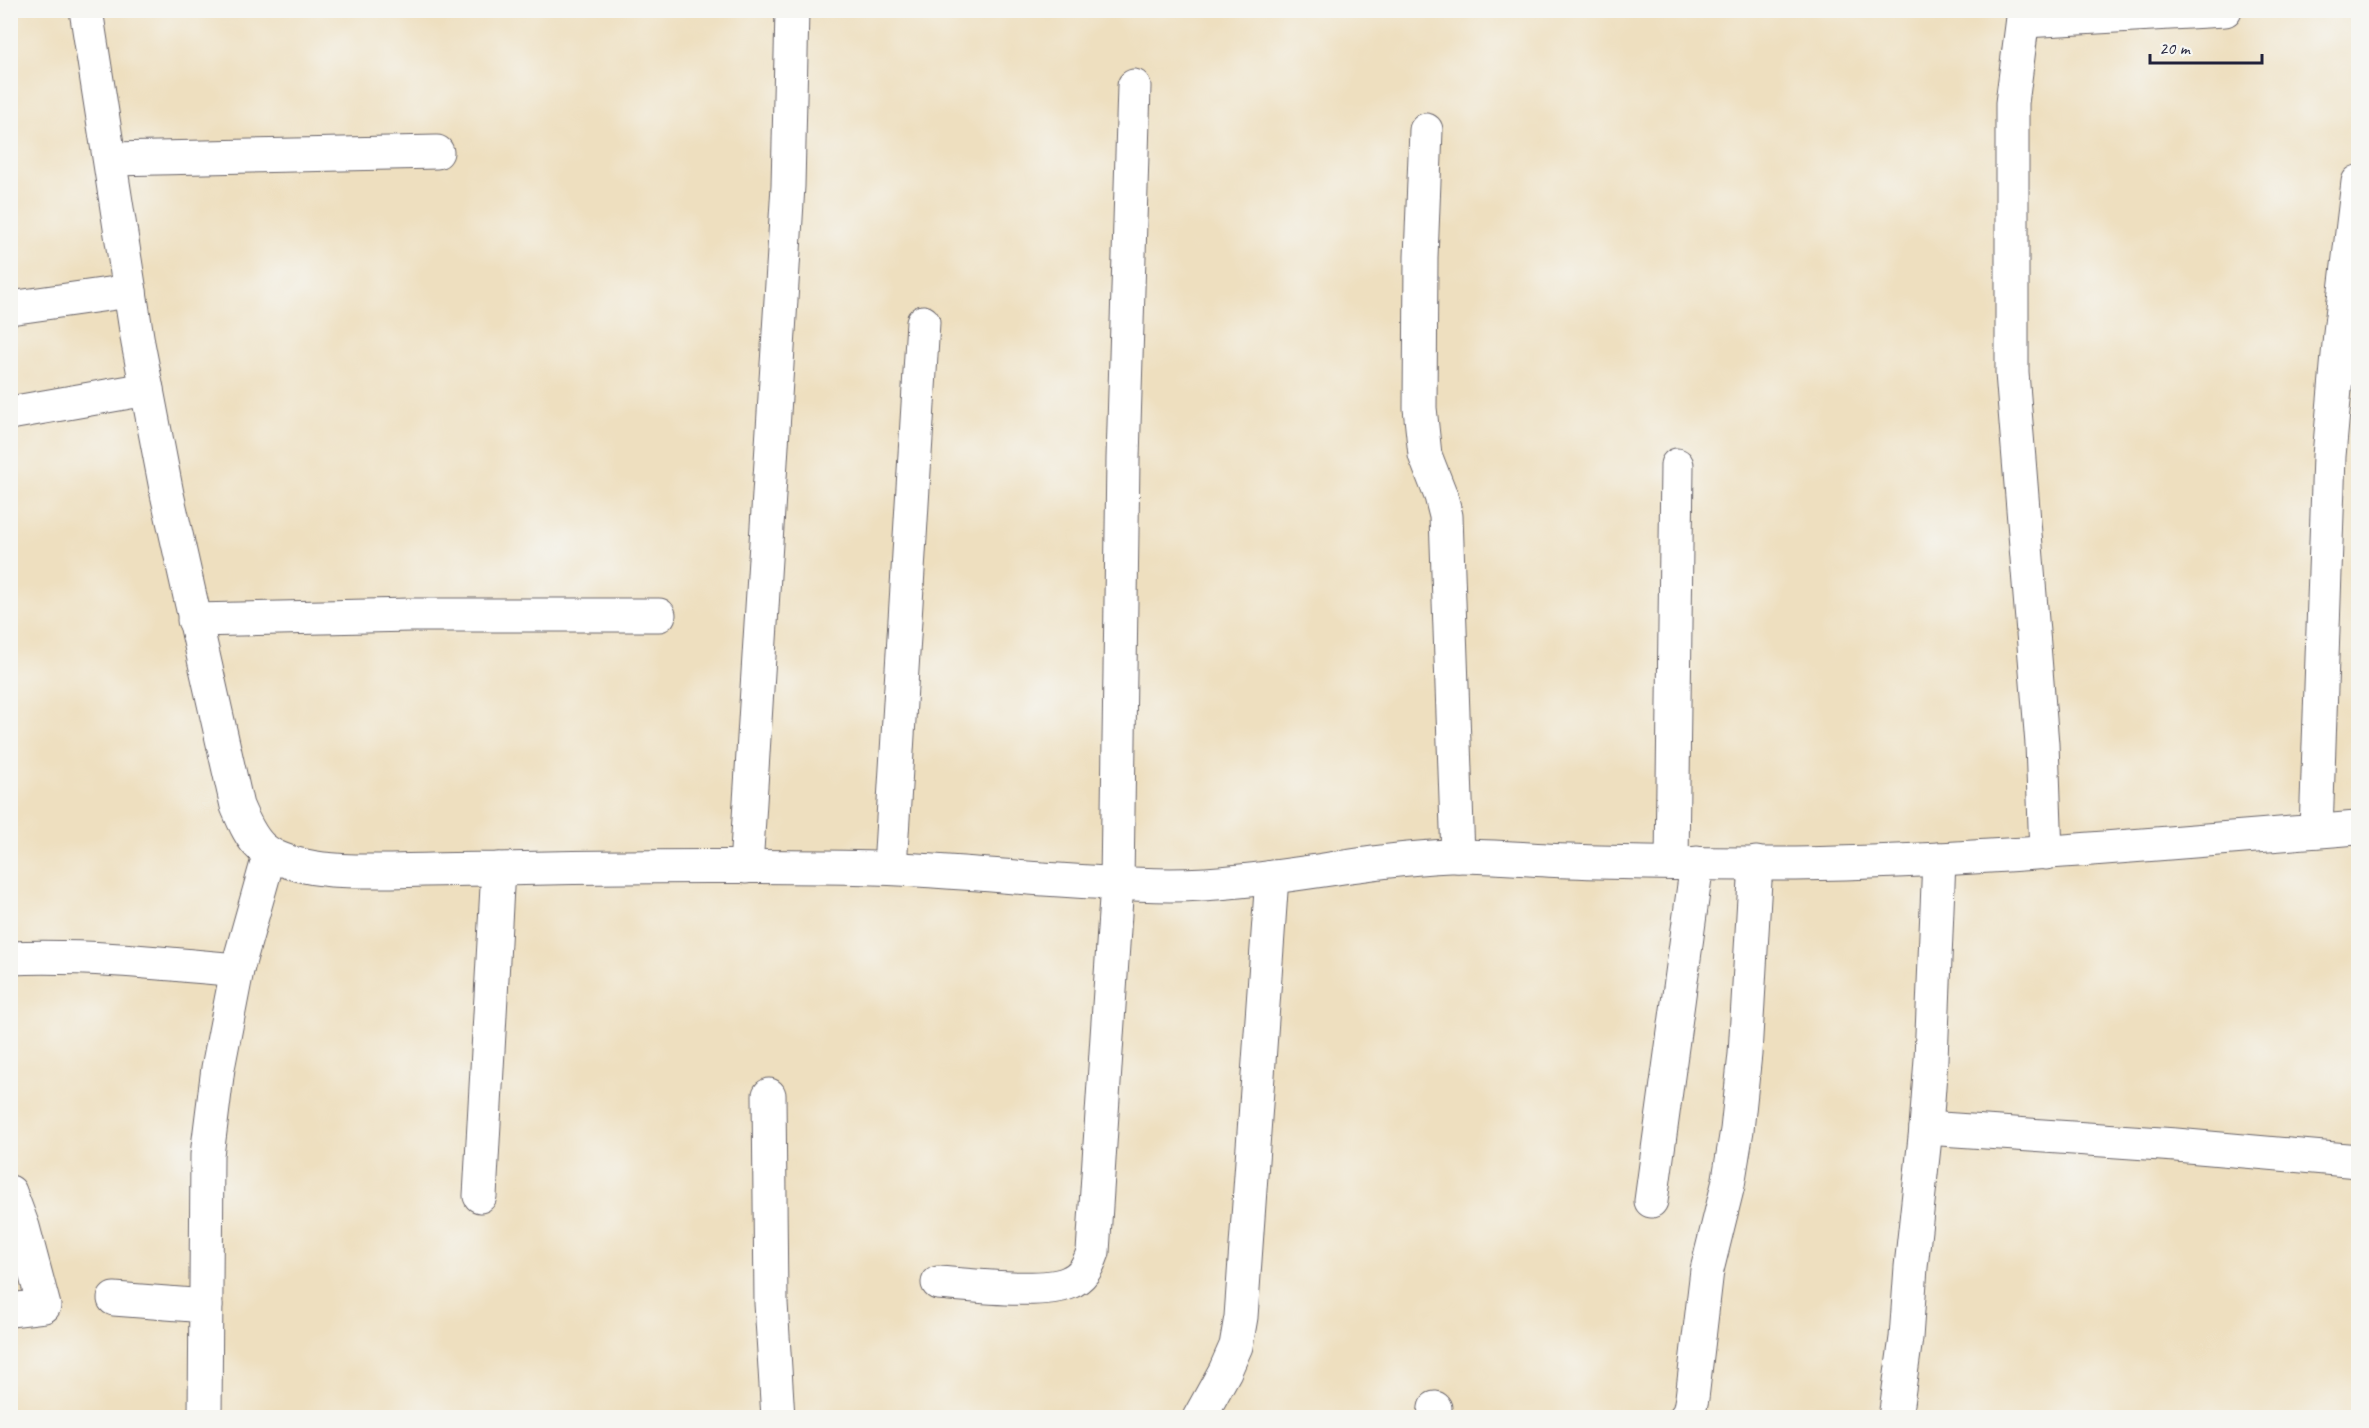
<svg xmlns="http://www.w3.org/2000/svg" width="2369" height="1428" font-family="Caveat,sans-serif">
<style>
.lines{fill:none;stroke-linecap:round;stroke-linejoin:round}
.street-casing{stroke:#696469;stroke-width:35}
.street{stroke:#fff;stroke-width:33}
</style>
<rect width="100%" height="100%" fill="#f6f6f2"/>
<filter id="ink" filterUnits="userSpaceOnUse"><feTurbulence type="fractalNoise" baseFrequency=".0167" numOctaves="2"/><feDisplacementMap in="SourceGraphic" scale="12" xChannelSelector="R" yChannelSelector="G"/><feConvolveMatrix kernelMatrix="1 2 1 2 8 2 1 2 1" color-interpolation-filters="sRGB"/></filter>
<filter id="wash" filterUnits="userSpaceOnUse"><feTurbulence type="fractalNoise" baseFrequency=".008" numOctaves="4" result="noise"/><feDisplacementMap in="SourceGraphic" scale="24" xChannelSelector="R" yChannelSelector="G"/><feGaussianBlur stdDeviation="1.35" result="paint"/><feColorMatrix in="noise" values="0 0 0 0 0 0 0 0 0 0 0 0 0 0 0 0 0 1.4 0 .05"/><feComposite in="paint" operator="in"/></filter>
<g filter="url(#wash)">
<rect width="100%" height="100%" fill="#eedfbf"/>
</g>
<g filter="url(#ink)">
<g class="lines">
<g class="street-casing">
<g id="street">
<path d="M 86,10 L 138,343 L 167,494 L 237,806 C 253,844 262,857 305,866 C 332,872 363,871 391,871 C 427,870 463,869 499,869 C 607,866 716,866 824,867 C 940,867 1055,884 1170,885 C 1264,885 1356,860 1450,856 C 1489,855 1530,860 1569,861 C 1645,864 1721,864 1796,864 C 1984,861 2171,842 2358,828"/>
<polyline points="2024,10 2012,103 2012,373 2042,744 2046,853"/>
<polyline points="2023,21 2225,10"/>
<polyline points="1426,130 1421,257 1420,408 1425,455 1441,496 1446,516 1458,856"/>
<polyline points="111,159 437,152"/>
<polyline points="10,308 130,291"/>
<polyline points="10,413 147,389"/>
<polyline points="194,620 410,615 659,615"/>
<polyline points="2316,831 2329,456 2340,333 2358,182"/>
<polyline points="1672,863 1677,465"/>
<polyline points="746,867 788,186 792,10"/>
<polyline points="890,868 923,322"/>
<path d="M 10,958 C 86,955 162,963 237,970"/>
<polyline points="769,1095 771,1303 778,1418"/>
<polyline points="1926,1128 2176,1145 2358,1161"/>
<polyline points="10,1192 23,1227 44,1306 10,1310"/>
<polyline points="480,1196 498,869"/>
<polyline points="1651,1201 1697,863"/>
<path d="M 938,1283 C 968,1285 1042,1294 1068,1283 C 1083,1277 1088,1266 1093,1252 L 1117,883 L 1123,459 L 1134,86"/>
<polyline points="114,1299 206,1306"/>
<polyline points="205,1418 207,1155 218,1068 237,970 269,856"/>
<polyline points="1199,1418 1225,1371 1236,1346 1241,1317 1272,877"/>
<polyline points="1434,1418 1435,1408"/>
<polyline points="1685,1418 1689,1413 1692,1398 1707,1270 1728,1185 1737,1130 1745,1054 1756,863"/>
<polyline points="1895,1418 1906,1338 1911,1267 1926,1128 1931,1059 1939,859"/>
</g>
</g>
<use href="#street" class="street"/>
</g>
</g>
<rect width="2369" height="1428" fill="none" stroke="#f6f6f2" stroke-width="36"/>
<path d="M2150 54v9h112v-9" fill="none" stroke="#22223b" stroke-width="3"/>
<text x="2159" y="54" font-size="18" fill="#22223b" stroke="#f6f6f2" stroke-width="4.5" paint-order="stroke">20 m</text>
</svg>
